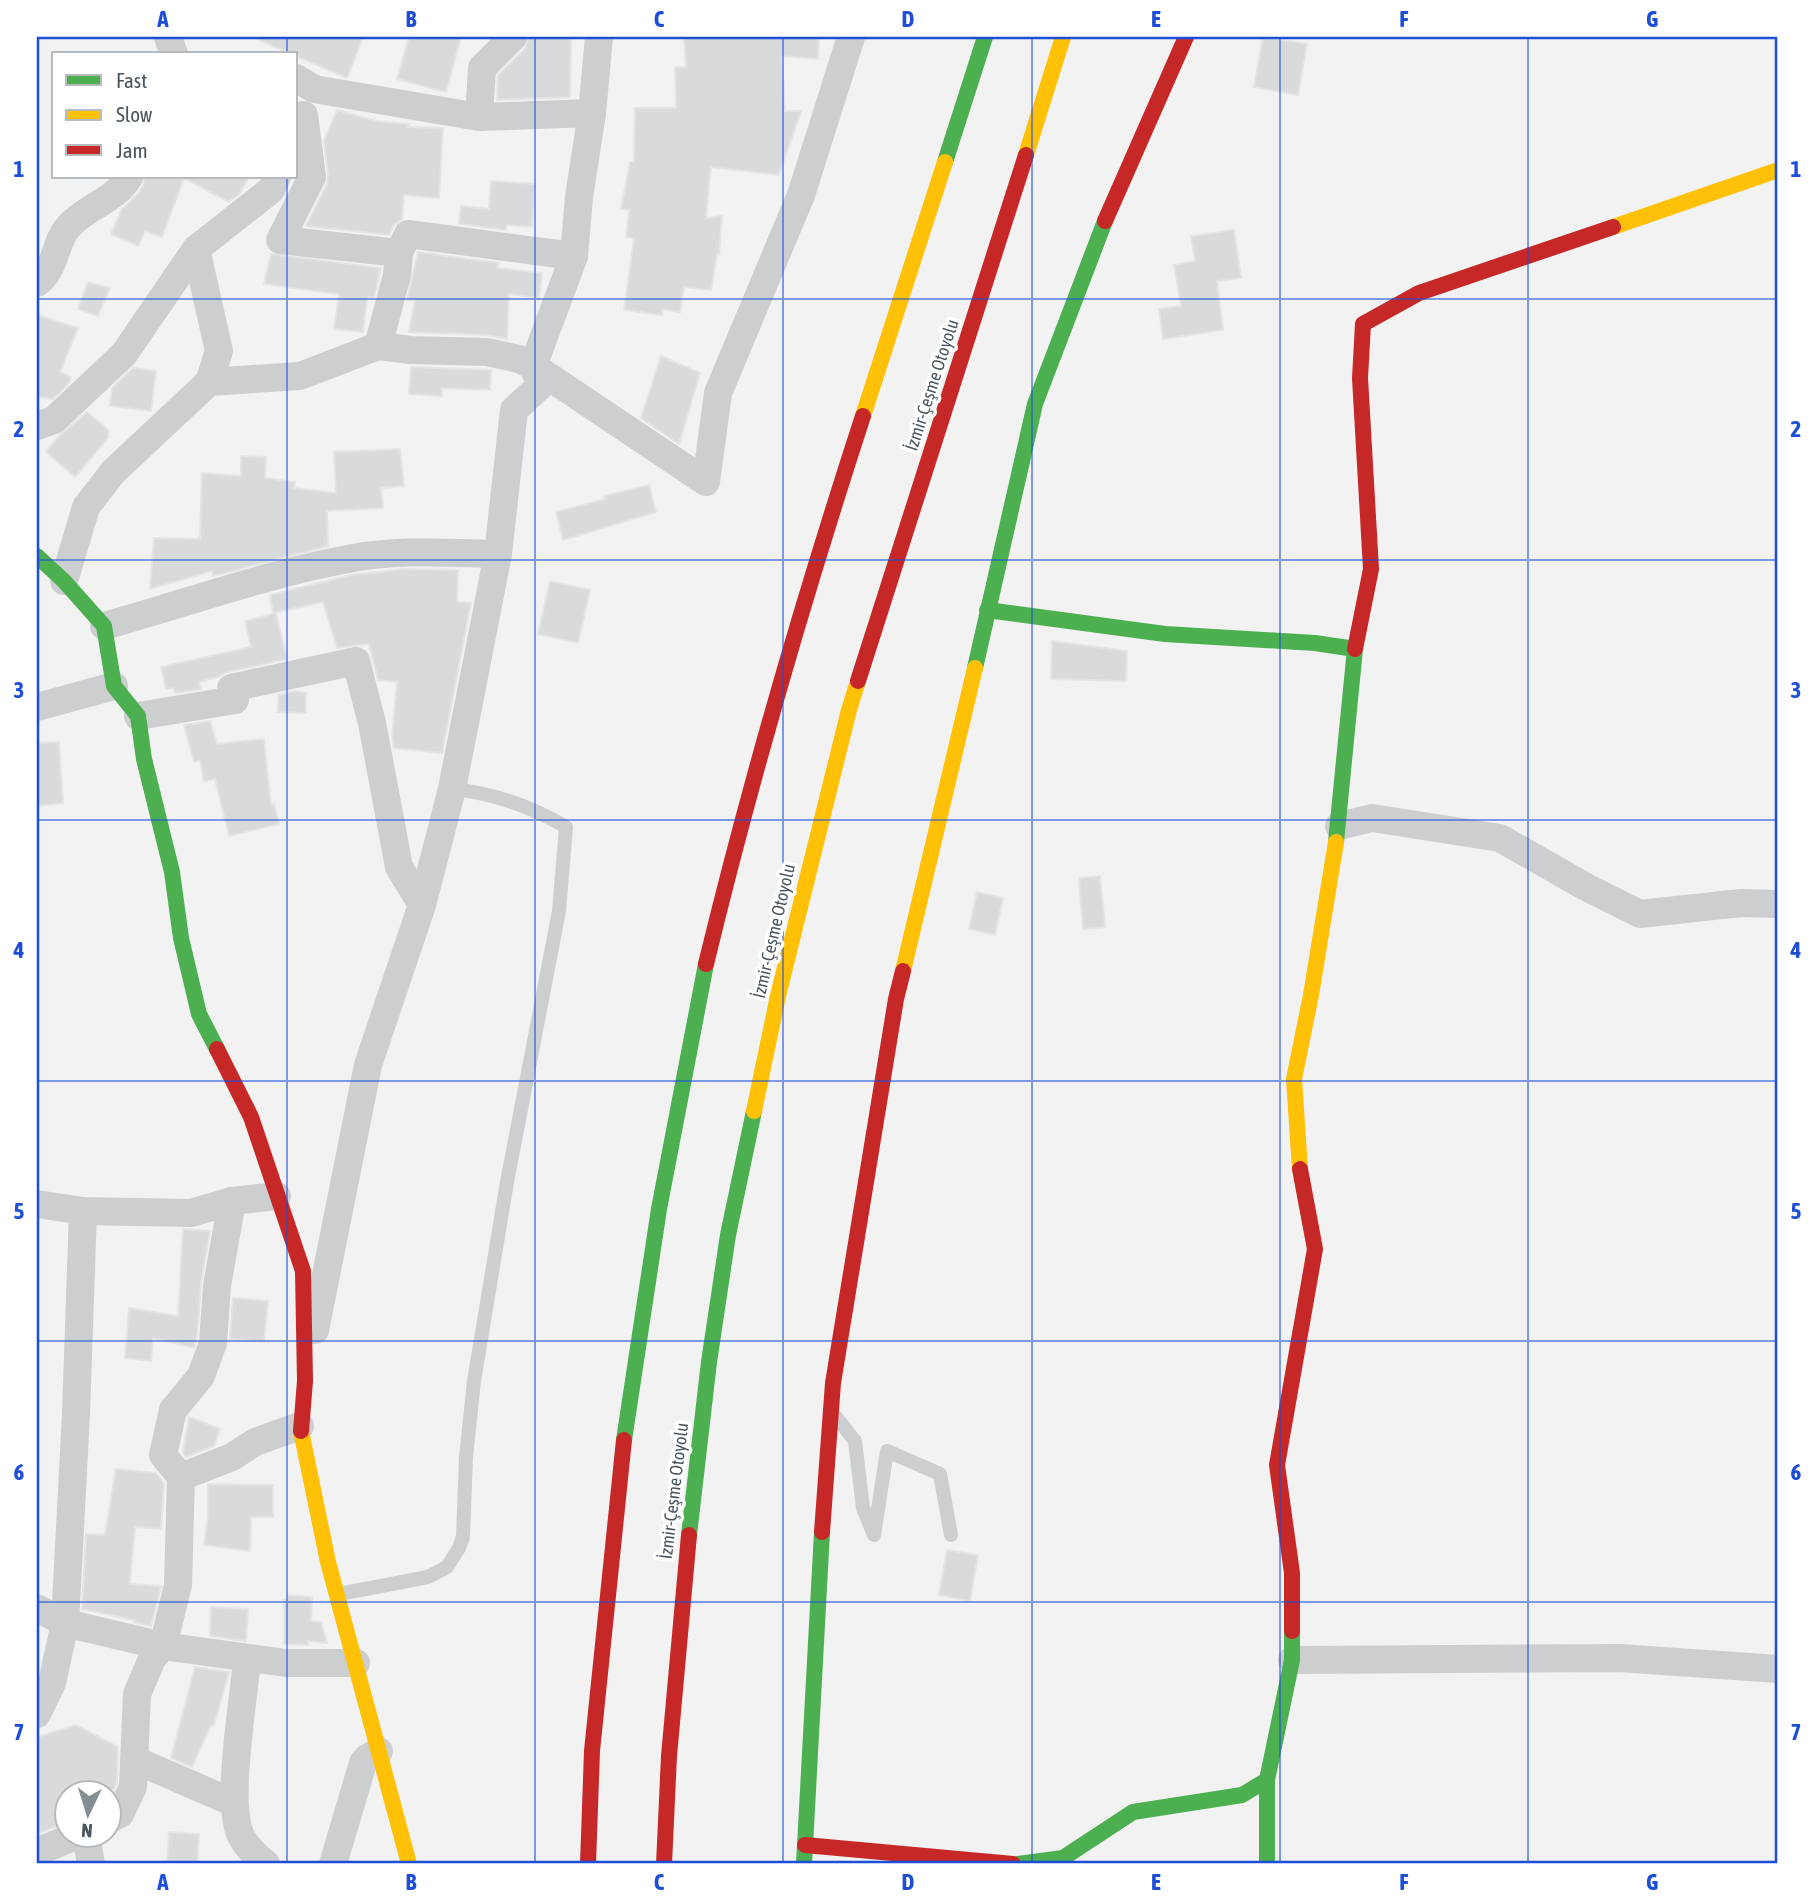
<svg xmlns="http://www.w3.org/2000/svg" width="1815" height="1901" font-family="'Asap Condensed',sans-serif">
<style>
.building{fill:#d8dadb;stroke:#e4e4e5;stroke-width:2}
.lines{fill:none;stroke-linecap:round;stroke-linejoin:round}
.lane{stroke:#ccced0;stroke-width:14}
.street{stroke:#ccced0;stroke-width:28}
.fast{stroke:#4caf50;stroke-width:16}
.slow{stroke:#ffc107;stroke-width:16}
.jam{stroke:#c62828;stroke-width:16}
.grid{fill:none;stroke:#1d4ed8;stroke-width:2;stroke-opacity:0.55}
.labels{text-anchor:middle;stroke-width:7;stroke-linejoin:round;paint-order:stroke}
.street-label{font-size:18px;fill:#49565f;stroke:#fff}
.neatline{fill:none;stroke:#1d4ed8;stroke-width:2.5}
.grid-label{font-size:23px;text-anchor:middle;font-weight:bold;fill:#1d4ed8}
</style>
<rect width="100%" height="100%" fill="#f2f2f2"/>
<g class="building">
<polygon points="252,37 363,37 347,78"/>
<polygon points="409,37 461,37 446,92 397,79"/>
<polygon points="529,37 571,37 570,97 497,100 498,75 525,49"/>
<polygon points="684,37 819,37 818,59 782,56 785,111 801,111 779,175 711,167 706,218 722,216 719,254 717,254 711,290 684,287 680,312 662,309 662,315 624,310 634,238 626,237 629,210 621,209 630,162 634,162 635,108 676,108 675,67 686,67"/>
<polygon points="1263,37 1307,44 1298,95 1254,87"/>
<polygon points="337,110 376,121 409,124 408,127 443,128 439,198 404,195 402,219 393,226 389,235 306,226 327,184 328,175 324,141"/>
<polygon points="145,177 249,177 239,194 229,202 184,178 162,237 145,231 138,246 111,234 122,209 137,195 143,186"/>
<polygon points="491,181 535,184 532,227 507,225 506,230 459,224 461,206 489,209"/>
<polygon points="1234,230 1241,278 1217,281 1223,330 1163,339 1159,309 1181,306 1174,265 1195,261 1191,236"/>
<polygon points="418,252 499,263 498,268 542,273 539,298 509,294 507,339 487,335 409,332 415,301 407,300"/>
<polygon points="271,254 381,268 374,297 367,298 363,332 334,329 339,294 264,284"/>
<polygon points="88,282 110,288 98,316 78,309"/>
<polygon points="37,315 78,328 60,372 71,377 69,383 53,399 37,397"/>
<polygon points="661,356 700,373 679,444 641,418"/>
<polygon points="411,367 491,370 490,390 442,388 442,396 409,394"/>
<polygon points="133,368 156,371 151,411 110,406 112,388"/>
<polygon points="87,412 108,430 108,438 75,477 46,452 60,435"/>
<polygon points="400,449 404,486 381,488 383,508 327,511 328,546 213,576 212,571 150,589 154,538 200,539 202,473 241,476 241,456 266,457 265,478 295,482 294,488 336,493 334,452"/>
<polygon points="649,485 656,512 563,540 556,512 605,499 604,496"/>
<polygon points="404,569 458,570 457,602 471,603 442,753 394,748 392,737 397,682 378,680 369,644 337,648 323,602 273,613 270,595 351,575"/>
<polygon points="550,581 590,590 578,643 538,634"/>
<polygon points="276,613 287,659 227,672 218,677 199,682 201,689 175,693 173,688 166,689 161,667 251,647 245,621"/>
<polygon points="1052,641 1127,651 1126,681 1051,679"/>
<polygon points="295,691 306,693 306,713 278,712 278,695"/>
<polygon points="210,721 217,744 264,739 271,805 274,804 279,824 229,836 215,779 204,781 200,760 194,762 184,725"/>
<polygon points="59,742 63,803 37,806 37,743"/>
<polygon points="1100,876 1105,927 1083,929 1079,878"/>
<polygon points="977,892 1003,898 995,935 969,929"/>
<polygon points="183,1229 210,1231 201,1283 197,1337 194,1348 153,1338 151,1361 125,1358 129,1308 178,1316"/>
<polygon points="233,1298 268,1301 264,1342 230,1339"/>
<polygon points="189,1417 220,1429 214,1446 186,1457 183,1453"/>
<polygon points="116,1469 156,1473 164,1483 161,1529 135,1527 130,1581 130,1584 161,1586 151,1626 133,1622 134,1620 82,1609 86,1534 105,1535"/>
<polygon points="208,1484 273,1485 273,1517 251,1517 250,1551 204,1545 208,1516"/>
<polygon points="947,1550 978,1555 970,1601 939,1595"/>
<polygon points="287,1595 312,1597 311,1621 321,1622 327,1643 308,1641 308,1645 284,1644 284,1600 287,1600"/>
<polygon points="211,1607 248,1609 246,1641 210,1636"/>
<polygon points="195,1667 229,1672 214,1725 211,1725 192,1767 171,1758"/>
<polygon points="76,1725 118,1747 117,1783 112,1793 66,1793 66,1822 37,1834 37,1737"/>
<polygon points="169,1832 199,1834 197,1864 167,1864"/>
</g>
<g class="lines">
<g class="lane">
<polyline points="836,1417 855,1441 863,1508 874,1535 887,1451 940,1474 951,1535"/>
<path d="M 339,1594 L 428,1577 L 447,1567 L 459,1548 L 463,1537 L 466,1457 L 474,1381 L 507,1182 L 559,911 L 566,827 C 530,806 494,793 452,789"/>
</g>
<g class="street">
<polyline points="168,37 174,54"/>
<polyline points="296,78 314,89 479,117 592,113"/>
<polyline points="304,115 312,177 280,240 399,253"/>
<polyline points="479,117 482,68 513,37"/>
<polyline points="196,249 219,351 209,382"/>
<path d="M 37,283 C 57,268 54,242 69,226 C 86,207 116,200 129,177"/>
<polyline points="378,346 397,275 399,253 408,234 574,256"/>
<polyline points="37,426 54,420 124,354 196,249 271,190 277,177"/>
<polyline points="64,581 86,507 113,472 209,382 300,376 378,346 411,350 487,352 519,359 533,366 706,482 718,393 801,195 851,37"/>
<path d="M 104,626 C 184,604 266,574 348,559 C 397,549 448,553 498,554"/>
<polyline points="37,707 114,686"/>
<polyline points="138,716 235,700 231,688 356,661 372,723 399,867 422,905"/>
<polyline points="1339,826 1372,818 1500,838 1586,887 1640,914 1741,903 1778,904"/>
<polyline points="37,1204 83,1211 191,1213 232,1201 277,1196"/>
<polyline points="315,1330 368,1065 422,905 452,789 498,554 514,410 541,385 533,366 574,256 579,197 592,113 599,37"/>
<polyline points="181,1477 232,1457 255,1442 300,1426"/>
<polyline points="37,1608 65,1623 163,1646 286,1663 356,1663"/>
<path d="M 247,1659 C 244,1699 225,1803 241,1836 C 247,1848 256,1856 266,1864"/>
<polyline points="1292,1660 1619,1658 1778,1669"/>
<polyline points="37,1714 52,1683 65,1623 76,1414 83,1211"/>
<polyline points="135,1760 234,1803"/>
<polyline points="108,1820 120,1814 133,1787 137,1694 152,1659 163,1646 178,1585 181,1477 163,1455 173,1410 201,1376 213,1343 217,1286 232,1201"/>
<polyline points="86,1834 91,1864"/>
<polyline points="37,1852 80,1834"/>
<polyline points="333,1864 363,1763 367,1758 379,1751"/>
</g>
<g class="fast">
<polyline points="945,162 985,37"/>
<polyline points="37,556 64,581 104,626 114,686 138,716 144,759 172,872 181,938 199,1014 217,1049"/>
<polyline points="987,610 1165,634 1315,643 1355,649 1336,842"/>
<polyline points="975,668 1035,404 1105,221"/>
<polyline points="624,1440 659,1209 706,964"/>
<polyline points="689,1535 709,1362 728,1235 754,1111"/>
<polyline points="1267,1780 1267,1864"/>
<polyline points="804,1864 822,1532"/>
<polyline points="1018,1864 1063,1858 1133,1812 1242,1795 1267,1780 1292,1660 1292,1631"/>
</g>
<g class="slow">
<polyline points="1026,155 1063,37"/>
<polyline points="1613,227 1778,170"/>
<polyline points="863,416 945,162"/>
<polyline points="903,971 975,668"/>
<polyline points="754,1111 778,996 849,710 858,681"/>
<polyline points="1300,1169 1294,1079 1311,995 1336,842"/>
<polyline points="301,1431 328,1562 409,1864"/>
</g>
<g class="jam">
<polyline points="1105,221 1186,37"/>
<polyline points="1355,649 1371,569 1360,378 1363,324 1419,293 1613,227"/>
<polyline points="858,681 1026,155"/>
<path d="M 706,964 C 751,779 804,597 863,416"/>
<polyline points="217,1049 251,1117 303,1271 305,1381 301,1431"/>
<polyline points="822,1532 833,1383 896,999 903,971"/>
<polyline points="1292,1631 1292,1573 1277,1465 1315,1249 1300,1169"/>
<polyline points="805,1845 1013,1864"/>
<polyline points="588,1864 592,1751 624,1440"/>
<polyline points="664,1864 669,1756 689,1535"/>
</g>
</g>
<path class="grid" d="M 287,37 L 287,54M 535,37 L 535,1864M 783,37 L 783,1864M 1032,37 L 1032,1864M 1280,37 L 1280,1864M 1528,37 L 1528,1864M 287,177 L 287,1864M 37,299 L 1778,299M 37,560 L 1778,560M 37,820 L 1778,820M 37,1081 L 1778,1081M 37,1341 L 1778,1341M 37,1602 L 1778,1602"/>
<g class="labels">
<g class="street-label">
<text transform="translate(932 385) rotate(-72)" y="6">İzmir-Çeşme Otoyolu</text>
<text transform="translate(774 931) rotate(-77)" y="6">İzmir-Çeşme Otoyolu</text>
<text transform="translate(674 1491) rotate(-83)" y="6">İzmir-Çeşme Otoyolu</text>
</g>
</g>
<rect width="1815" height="1901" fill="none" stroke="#ffffff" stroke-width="77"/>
<rect x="52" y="52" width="245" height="126" fill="#ffffff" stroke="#b6bbbf" stroke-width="2"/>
<rect x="66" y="75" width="35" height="10" fill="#4caf50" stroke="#b6bbbf" stroke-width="2"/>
<text x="116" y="88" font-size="21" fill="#49565f">Fast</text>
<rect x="66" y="110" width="35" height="10" fill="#ffc107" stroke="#b6bbbf" stroke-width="2"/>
<text x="116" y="122" font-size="21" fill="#49565f">Slow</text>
<rect x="66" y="145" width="35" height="10" fill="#c62828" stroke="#b6bbbf" stroke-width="2"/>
<text x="116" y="158" font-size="21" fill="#49565f">Jam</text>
<g transform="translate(88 1814) rotate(184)"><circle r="33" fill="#ffffff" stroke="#b6bbbf" stroke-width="2"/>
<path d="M0-5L12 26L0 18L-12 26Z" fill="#848d92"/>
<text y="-10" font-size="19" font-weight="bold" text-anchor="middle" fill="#49565f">N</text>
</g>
<rect x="38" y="38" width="1738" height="1824" class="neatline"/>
<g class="grid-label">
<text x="163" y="27">A</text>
<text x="411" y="27">B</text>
<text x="659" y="27">C</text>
<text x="908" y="27">D</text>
<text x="1156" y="27">E</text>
<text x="1404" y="27">F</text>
<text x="1652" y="27">G</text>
<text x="19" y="177">1</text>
<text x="1796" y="177">1</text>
<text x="19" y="437">2</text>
<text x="1796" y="437">2</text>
<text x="19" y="698">3</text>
<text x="1796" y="698">3</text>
<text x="19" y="958">4</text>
<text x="1796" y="958">4</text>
<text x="19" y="1219">5</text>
<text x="1796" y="1219">5</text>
<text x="19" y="1480">6</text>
<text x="1796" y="1480">6</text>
<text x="19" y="1740">7</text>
<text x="1796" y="1740">7</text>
<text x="163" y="1890">A</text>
<text x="411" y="1890">B</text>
<text x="659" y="1890">C</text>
<text x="908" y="1890">D</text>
<text x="1156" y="1890">E</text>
<text x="1404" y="1890">F</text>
<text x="1652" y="1890">G</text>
</g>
</svg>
